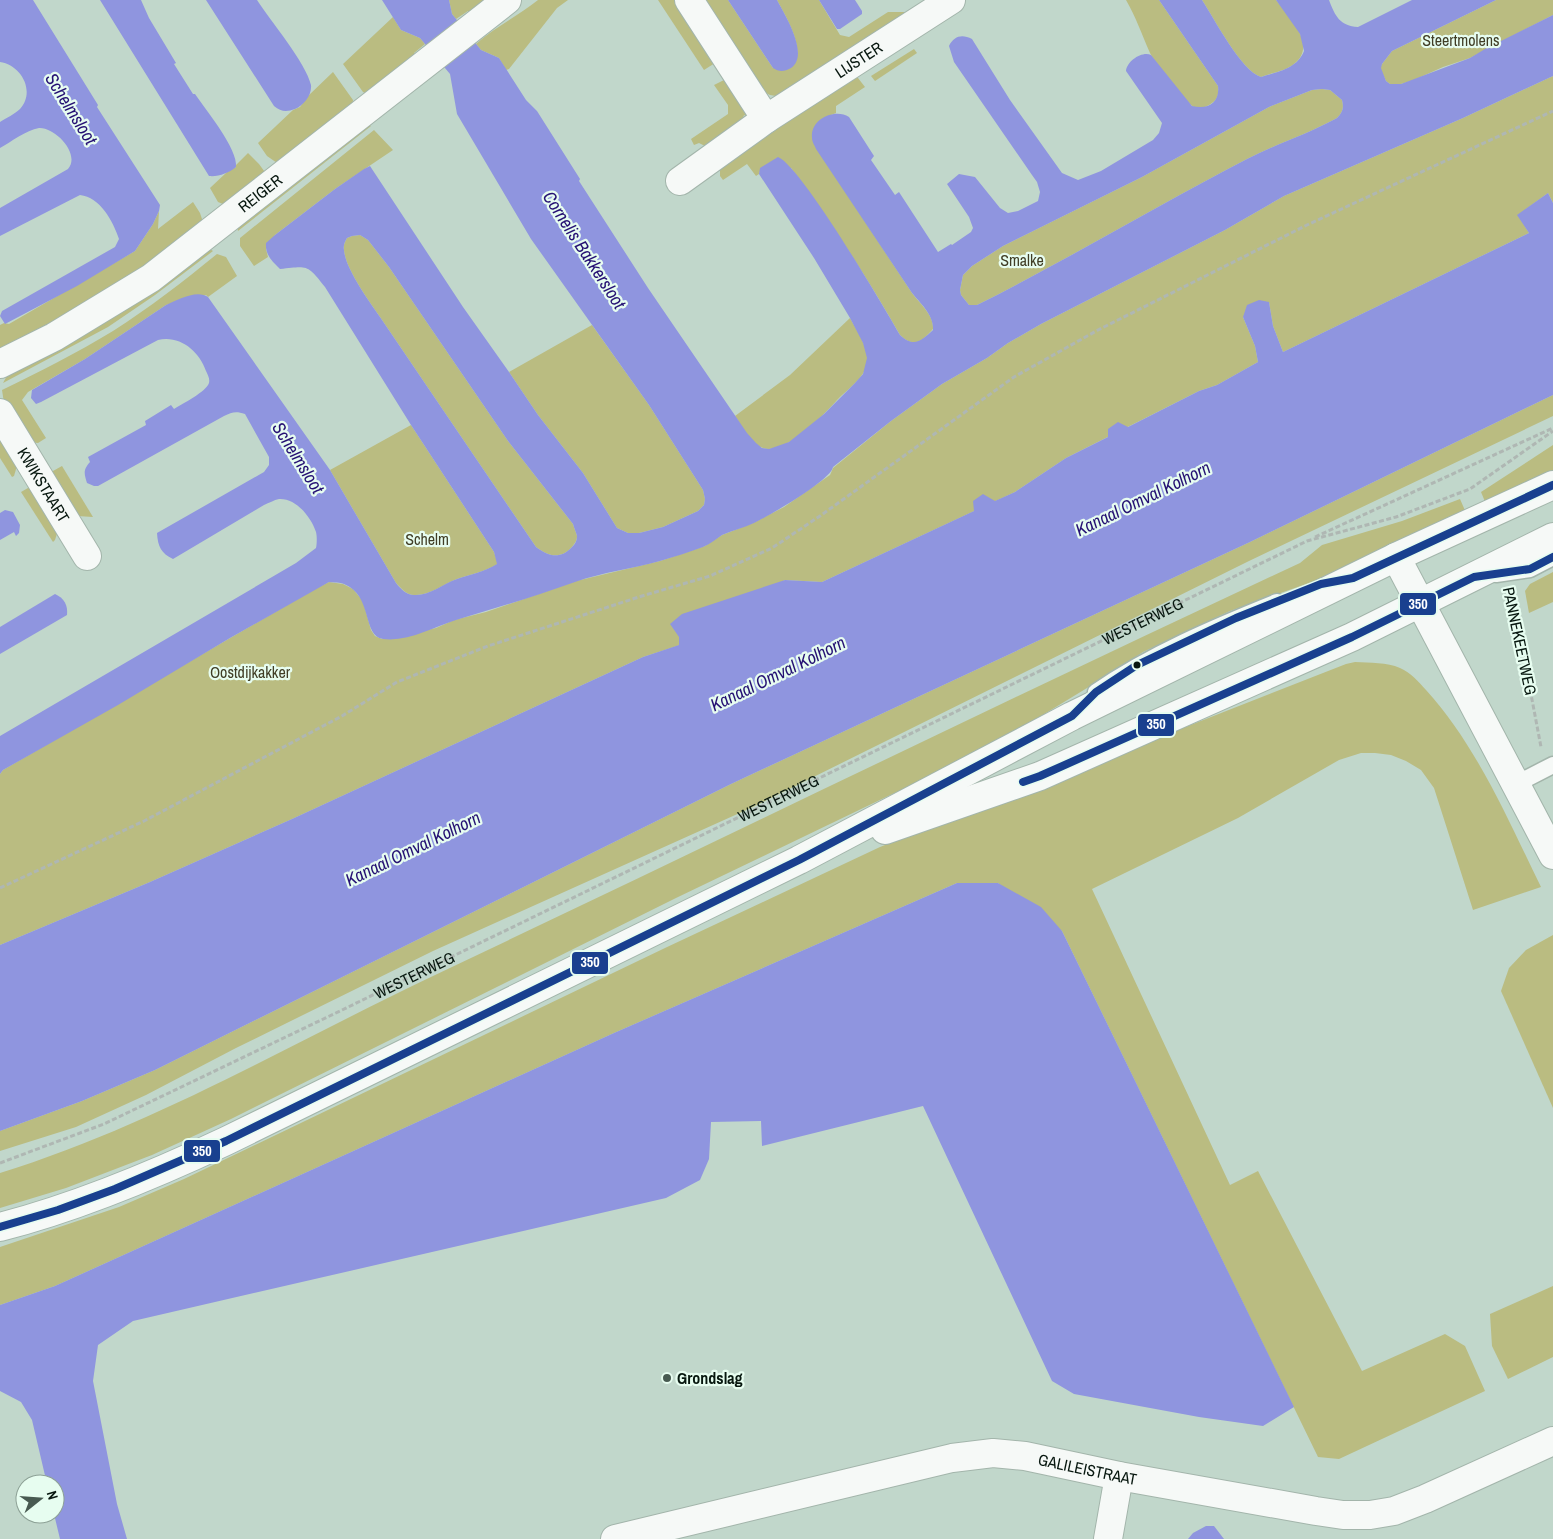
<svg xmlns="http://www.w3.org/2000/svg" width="1553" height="1539" font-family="'Archivo Narrow',sans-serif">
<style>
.green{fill:#babc81}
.water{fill:#8f95df;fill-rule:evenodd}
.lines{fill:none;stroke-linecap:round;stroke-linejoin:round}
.service-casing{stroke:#a3b5ab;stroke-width:19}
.minor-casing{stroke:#a3b5ab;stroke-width:30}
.tertiary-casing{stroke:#a3b5ab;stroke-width:30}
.primary-casing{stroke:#a3b5ab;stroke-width:30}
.path{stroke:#afb7b3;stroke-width:3;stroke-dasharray:5 2.5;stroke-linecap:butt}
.service{stroke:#f6f9f7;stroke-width:16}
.minor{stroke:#f6f9f7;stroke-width:28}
.tertiary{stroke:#f6f9f7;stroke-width:28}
.primary{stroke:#f6f9f7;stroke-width:28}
.bus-1-casing{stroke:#e7fdf0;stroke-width:11}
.bus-1{stroke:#19408f;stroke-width:8}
.bus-dot{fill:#07170f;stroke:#e7fdf0;stroke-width:2}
.poi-dot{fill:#485a51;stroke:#e7fdf0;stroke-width:2}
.labels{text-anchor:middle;stroke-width:4.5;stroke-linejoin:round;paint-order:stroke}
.park-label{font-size:16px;fill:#403d25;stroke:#e7fdf0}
.street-label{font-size:16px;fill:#07170f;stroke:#e7fdf0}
.poi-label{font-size:16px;font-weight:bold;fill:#07170f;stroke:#e7fdf0;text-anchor:start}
.water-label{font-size:18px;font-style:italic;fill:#251173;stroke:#e7fdf0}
.line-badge{stroke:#e7fdf0;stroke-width:2}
.badge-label{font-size:14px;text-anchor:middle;font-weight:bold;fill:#fff}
</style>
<rect width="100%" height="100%" fill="#c1d7cb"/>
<g class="green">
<polygon points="449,0 490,0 471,14 468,11 456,19 452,14"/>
<path d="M 538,0 L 568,0 L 557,8 L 509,69 L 506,70 L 499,58 L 481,50 L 476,44 C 495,27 518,16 538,0 Z"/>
<polygon points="658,0 679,0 715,63 704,70"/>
<path d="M 698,0 L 728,0 L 773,68 L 790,68 C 809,54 786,17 777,0 L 819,0 L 840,35 L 849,37 L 888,12 L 904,12 L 907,16 L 776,96 L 770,95 L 760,90 Z"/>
<path d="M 1126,0 L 1159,0 L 1218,86 C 1219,93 1218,99 1212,103 C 1207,107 1201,109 1194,107 C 1187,104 1154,62 1150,53 C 1142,35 1136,17 1126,0 Z"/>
<path d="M 1202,0 L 1276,0 C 1289,17 1318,45 1294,64 C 1286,71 1271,73 1261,77 C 1241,71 1214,18 1202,0 Z"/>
<polygon points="1496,0 1553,0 1553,15 1470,58 1443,67 1414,80 1401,84 1390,84 1386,81 1380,68 1382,64 1392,51"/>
<polygon points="393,17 401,30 420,38 425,44 414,53 417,57 369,95 363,92 343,64"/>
<polygon points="914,49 917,53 875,81 871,76"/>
<polygon points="333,72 353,100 352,109 280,165 267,156 258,143 293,110 300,107 308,96"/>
<path d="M 852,74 L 858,78 L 865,87 L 836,106 L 836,113 L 824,118 L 814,144 L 912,293 C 920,304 934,315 933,329 C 922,341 915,349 900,335 C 867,277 831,222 791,168 L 761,168 L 759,174 L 756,176 L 747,164 L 723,180 L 720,176 L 720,162 Z"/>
<polygon points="1553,76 1553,203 1548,193 1518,215 1529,233 1283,352 1273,326 1269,302 1243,317 1255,346 1258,362 1217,385 1199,391 1066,458 1015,492 822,582 785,580 679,637 680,645 643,657 292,819 150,882 0,945 0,774 3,770 313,590 329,582 343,584 353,589 363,601 371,630 375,636 382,639 436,628 454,620 486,612 576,581 660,561 705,546 722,535 753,523 784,507 830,475 833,468 891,421 942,384 987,358 1008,343 1041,324 1225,230 1284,196 1463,118"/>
<polygon points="726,79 746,112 746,116 744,115 742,121 709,148 699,143 694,145 691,139 728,114 728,105 714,85"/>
<path d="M 1322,89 L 1330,90 L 1342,100 C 1344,108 1343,112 1337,118 C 1308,134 1276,144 1247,159 C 1156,206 1069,259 977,305 L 969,305 L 961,295 L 960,290 L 963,275 L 972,266 L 1003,246 L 1142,177 L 1269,107 L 1312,90 Z"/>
<polygon points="366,123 371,126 238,231 237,225"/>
<polygon points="374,130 393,150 335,189 275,235 266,249 268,257 254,266 240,246 240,238"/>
<polygon points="248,153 259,164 267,175 228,206 218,202 210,188 227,172 236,167 236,165"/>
<polygon points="193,202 200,213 204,225 100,298 0,351 0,325 4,323 9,324 135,251 153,224 159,211 158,229"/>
<path d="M 360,235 L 368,240 L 389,267 L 508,441 L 573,524 C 574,528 576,532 577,536 C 577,541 575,543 572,547 C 560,560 548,556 536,547 L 380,317 C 369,301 345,268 344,250 C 343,245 345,242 347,238 L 352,236 Z"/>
<polygon points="208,248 213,251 155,295 108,327 3,383 9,372"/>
<path d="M 217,254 L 226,257 L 237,276 L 208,297 L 206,295 L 166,305 L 85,359 L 28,392 L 22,400 L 46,438 L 38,443 L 29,442 L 4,403 L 2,390 C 39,372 77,353 113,331 C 149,308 184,281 217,254 Z"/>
<path d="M 850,318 C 857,331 870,349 867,365 C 863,378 850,388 840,397 C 826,412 786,456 763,448 C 751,444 742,426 735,416 L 790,375 Z"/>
<polygon points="592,325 649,405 703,490 705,499 704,505 698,511 663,527 639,533 628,533 617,528 583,473 538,415 509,372"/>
<polygon points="1553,395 1553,416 1249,561 753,807 433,951 236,1048 146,1095 76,1127 0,1151 0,1131 82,1101 155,1070 731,784 1250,542"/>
<path d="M 411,425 L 494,552 L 498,564 C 484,572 471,574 457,579 C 444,584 430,595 416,595 C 407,596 402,589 396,583 L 330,470 Z"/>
<polygon points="0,428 19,459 14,476 12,477 0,458"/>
<polygon points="1553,445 1553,471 1486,504 1481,492"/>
<polygon points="62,466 93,517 77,516 52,479 53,471"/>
<polygon points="37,487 60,524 55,540 53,542 21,492 28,488"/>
<path d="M 1460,499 L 1467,515 L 1326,577 L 1230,611 L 1143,652 L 1110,674 L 992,746 L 676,898 L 231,1119 L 152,1155 L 66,1188 L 0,1208 L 0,1173 C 152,1126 290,1044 433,976 C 722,839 1010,698 1300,563 L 1322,545 L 1402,521 Z"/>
<polygon points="1553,572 1553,602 1529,613 1525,591 1530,584"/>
<path d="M 1355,662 C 1370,663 1387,662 1400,668 C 1411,673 1418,681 1426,690 C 1477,746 1508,820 1541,887 L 1473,910 L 1434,788 L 1421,770 L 1406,761 L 1391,755 L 1375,753 L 1361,753 L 1339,760 L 1238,818 L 1092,889 L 1230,1185 L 1258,1171 L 1362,1371 L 1445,1334 L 1465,1346 L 1485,1391 L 1339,1459 L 1318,1457 L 1062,931 L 998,883 L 957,883 L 614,1033 L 55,1286 L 0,1305 L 0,1247 L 119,1207 L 184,1179 L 665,948 L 880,847 L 1346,664 Z"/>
<polygon points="1553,935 1553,1108 1501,991 1509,968 1526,950"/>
<polygon points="1553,1286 1553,1357 1508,1379 1492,1346 1490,1314"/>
</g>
<g class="water">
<path d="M 0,0 L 33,0 L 98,105 L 97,107 L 160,205 L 159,211 L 153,224 L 135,251 L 77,286 L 5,324 L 0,316 L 2,311 L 115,247 L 119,239 C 113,221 100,197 80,195 L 0,236 L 0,208 L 68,169 C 81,154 55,127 39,128 C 26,130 11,142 0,148 L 0,122 C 6,118 15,114 20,109 C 36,91 21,65 0,62 Z"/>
<path d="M 100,0 L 141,0 L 149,18 L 176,63 L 174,64 L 193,94 L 195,94 C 206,110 238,149 236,167 C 229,173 218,177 209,176 Z"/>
<path d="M 206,0 L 257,0 C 270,20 306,63 311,85 C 312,95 304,105 295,109 C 287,112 281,112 274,106 Z"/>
<path d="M 382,0 L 449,0 L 452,14 L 481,50 L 499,58 L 526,100 L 537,111 L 580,179 L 579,181 L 648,288 L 747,433 L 756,443 L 762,448 L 769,449 L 789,442 L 824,414 L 855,383 L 863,374 L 867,358 L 863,343 L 850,318 L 814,258 L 759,174 L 760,168 L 778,157 C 801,166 884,307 900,335 C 914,348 921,341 933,330 C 934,315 920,303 912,293 L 816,149 C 815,146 812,142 812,138 C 810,119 835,108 849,117 L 874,156 L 871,160 L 895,195 L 899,192 L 938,252 L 951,244 L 952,245 L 971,232 L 973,228 L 969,217 L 947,184 L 959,174 L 975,177 L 1000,208 L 1008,213 L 1018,211 L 1038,201 L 1040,192 L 1037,182 L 1032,175 L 954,62 L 949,46 C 954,36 962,34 972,39 L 1010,100 L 1062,173 L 1078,180 L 1101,171 L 1153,140 L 1159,133 L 1162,123 L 1126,71 C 1127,61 1142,51 1151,55 L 1192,106 C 1208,110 1220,103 1218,86 L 1159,0 L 1202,0 C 1214,18 1241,71 1261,77 C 1277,72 1297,69 1304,51 L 1300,34 L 1276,0 L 1329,0 C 1335,16 1340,26 1358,27 L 1412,0 L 1496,0 L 1392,51 L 1382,64 L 1381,68 L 1386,81 L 1390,84 L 1401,84 L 1470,58 L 1485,49 L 1553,15 L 1553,76 L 1463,118 L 1284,196 L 1225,230 L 1041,324 L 1008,343 L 987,358 L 942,384 L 891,421 L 833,467 C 831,480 769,516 754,523 C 744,528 733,530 722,535 C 716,539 710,544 703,547 C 689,552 674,557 660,561 C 632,569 603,572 575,582 C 536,596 496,608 456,620 C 433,627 409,642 383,639 C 362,636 373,595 344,584 C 340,582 334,583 329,582 L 230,638 L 118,705 L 3,770 L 0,774 L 0,736 L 296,563 L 316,548 C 317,543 317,536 316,532 C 311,517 296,498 279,499 C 274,500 269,503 264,505 L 173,559 C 161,553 158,547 157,533 L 264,472 L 269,465 L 269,457 L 245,414 C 236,411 232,412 224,416 L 98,486 L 94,486 L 87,483 C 84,473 83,470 90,462 L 88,457 L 146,425 L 145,421 L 171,405 L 174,409 C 182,404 206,392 209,383 C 210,379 208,375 206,371 C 199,351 180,335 158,340 L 41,402 L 36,404 L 31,398 L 32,390 L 85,359 L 166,305 C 177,300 197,289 208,297 L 330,470 L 396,583 C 401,589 407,596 416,595 C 430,595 443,584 457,579 C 471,574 484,572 497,564 L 494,552 L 411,425 L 325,287 C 307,264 308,266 280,269 C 272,261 265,255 266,243 L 275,235 L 335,189 L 364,169 L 370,166 L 463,307 L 509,372 L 538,415 L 583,473 L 617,528 L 628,533 L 639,533 L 663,527 L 698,511 L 704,505 L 705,499 L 703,490 L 649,405 L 531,239 L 457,114 L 450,74 L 420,38 L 401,30 ZM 1322,89 L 1330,90 L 1342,100 C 1344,108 1343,112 1337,118 C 1308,134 1276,144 1247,159 C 1156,206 1069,259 977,305 L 969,305 L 961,295 L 960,290 L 963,275 L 972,266 L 1003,246 L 1142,177 L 1269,107 L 1312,90 ZM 360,235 L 368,240 L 389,267 L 508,441 L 573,524 C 574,528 576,532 577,536 C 577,541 575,544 572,547 C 560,560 548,556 536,547 L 380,317 C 369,301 345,268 344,250 C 343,245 345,242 347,238 L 352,236 Z"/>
<path d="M 728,0 L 777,0 C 785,15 810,55 791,68 C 784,72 779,72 773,68 Z"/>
<polygon points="819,0 855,0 862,11 862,14 840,29 837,29"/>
<polygon points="1548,193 1553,203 1553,395 1250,542 731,784 155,1070 82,1101 0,1131 0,945 150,882 292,819 643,657 679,645 679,637 670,624 682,614 785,580 822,582 974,511 973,501 983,494 995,501 1015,492 1066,458 1108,437 1108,429 1118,422 1128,427 1199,391 1217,385 1258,362 1255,346 1243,317 1247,305 1259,300 1269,302 1273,326 1283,352 1529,233 1517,215"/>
<polygon points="5,510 13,512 20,525 19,533 16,536 14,532 0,540 0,513"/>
<path d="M 55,594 C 64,598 68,605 67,615 L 0,654 L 0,627 Z"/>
<polygon points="957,883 998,883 1041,907 1062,931 1294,1407 1263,1426 1199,1417 1074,1394 1052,1381 923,1106 762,1146 761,1121 711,1122 709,1159 700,1180 666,1198 133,1321 98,1345 93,1381 117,1504 127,1539 60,1539 54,1514 55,1484 47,1484 32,1420 21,1402 0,1391 0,1305 55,1286 614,1033"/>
<polygon points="1206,1526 1214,1526 1224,1539 1188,1539 1193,1533"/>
</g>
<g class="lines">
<g class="service-casing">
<g id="service">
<polyline points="1496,574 1530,569 1553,557"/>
<path d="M 1096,692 C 1151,654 1215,627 1277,602"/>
<polyline points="1516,784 1553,765"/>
</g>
</g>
<g class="minor-casing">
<g id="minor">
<polyline points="689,0 766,119"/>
<path id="s2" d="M 680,181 L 766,119 L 951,0"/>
<path id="s3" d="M 0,364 L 54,337 L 151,278 L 507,0"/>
<path id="s4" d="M 0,413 L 87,556"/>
<path id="s5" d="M 615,1539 L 952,1458 L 993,1453 L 1025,1456 L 1119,1476 L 1316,1511 L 1343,1515 L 1370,1515 L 1394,1511 L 1425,1499 L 1553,1441"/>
<polyline points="1108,1539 1119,1476"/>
</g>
</g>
<g class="tertiary-casing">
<polyline id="tertiary" points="1396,557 1553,855"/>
</g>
<g class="primary-casing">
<g id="primary">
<polyline points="885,830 1040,776 1352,637 1553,537"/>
<path d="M 0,1227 C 78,1207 154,1175 226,1141 L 799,860 L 1072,716 L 1396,557 L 1553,485"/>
</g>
</g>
<g class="path">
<polyline points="1315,537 1553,428"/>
<polyline points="1512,594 1541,747"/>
<polyline points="0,888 144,821 342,716 397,682 488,646 642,596 710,576 772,548 820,516 1014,377 1098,330 1307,225 1553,111"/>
<path id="s1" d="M 0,1163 L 104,1124 L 340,1011 L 1307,541 L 1396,517 L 1470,489 L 1553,431"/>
</g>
<use href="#service" class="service"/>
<use href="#minor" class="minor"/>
<use href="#tertiary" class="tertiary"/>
<use href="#primary" class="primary"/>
<g class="bus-1-casing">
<g id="bus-1">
<polyline points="1023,782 1040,776 1352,637 1474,577 1530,569 1553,557"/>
<polyline points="0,1227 58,1210 115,1189 226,1141 799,860 1072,716 1096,692 1137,665 1236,618 1321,584 1353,578 1553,485"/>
</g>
</g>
<use href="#bus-1" class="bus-1"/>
</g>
<circle class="bus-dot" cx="1137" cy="665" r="4.5"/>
<circle class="poi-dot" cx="667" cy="1378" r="5"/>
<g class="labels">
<g class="park-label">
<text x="1461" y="46">Steertmolens</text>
<text x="1022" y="266">Smalke</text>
<text x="427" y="545">Schelm</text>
<text x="250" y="678">Oostdijkakker</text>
</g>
<g class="street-label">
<text dy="6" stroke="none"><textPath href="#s2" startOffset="216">LIJSTER</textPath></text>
<text dy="6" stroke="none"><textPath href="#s3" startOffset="312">REIGER</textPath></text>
<text dy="6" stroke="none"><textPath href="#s4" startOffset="84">KWIKSTAART</textPath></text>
<text dy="6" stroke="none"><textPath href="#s1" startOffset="1265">WESTERWEG</textPath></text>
<text transform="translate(1520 641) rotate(78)" y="6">PANNEKEETWEG</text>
<text dy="6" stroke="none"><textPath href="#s1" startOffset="860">WESTERWEG</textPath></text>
<text dy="6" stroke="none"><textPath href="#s1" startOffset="455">WESTERWEG</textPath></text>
<text dy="6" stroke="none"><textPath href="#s5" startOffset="484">GALILEISTRAAT</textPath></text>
</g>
<g class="poi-label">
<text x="677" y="1384">Grondslag</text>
</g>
<g class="water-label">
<text transform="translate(71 109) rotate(58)" y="6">Schelmsloot</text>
<text transform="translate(584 250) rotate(57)" y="6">Cornelis Bakkersloot</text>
<text transform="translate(298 458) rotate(58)" y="6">Schelmsloot</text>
<text transform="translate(1143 499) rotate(-26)" y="6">Kanaal Omval Kolhorn</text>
<text transform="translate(778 674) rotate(-26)" y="6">Kanaal Omval Kolhorn</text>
<text transform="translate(413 849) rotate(-26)" y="6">Kanaal Omval Kolhorn</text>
</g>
</g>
<g class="line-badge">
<rect x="1399" y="592" width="38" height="24" rx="5" fill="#19408f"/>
<rect x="1137" y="713" width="38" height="24" rx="5" fill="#19408f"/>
<rect x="571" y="951" width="38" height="24" rx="5" fill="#19408f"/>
<rect x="183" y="1139" width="38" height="24" rx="5" fill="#19408f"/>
</g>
<g class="badge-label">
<text x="1418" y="609">350</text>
<text x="1156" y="729">350</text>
<text x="590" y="967">350</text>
<text x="202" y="1156">350</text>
</g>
<g transform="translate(40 1499) rotate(73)"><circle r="24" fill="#e7fdf0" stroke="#8da196"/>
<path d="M0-4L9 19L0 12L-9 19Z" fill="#485a51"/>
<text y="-8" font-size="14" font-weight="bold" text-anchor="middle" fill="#07170f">N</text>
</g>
</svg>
